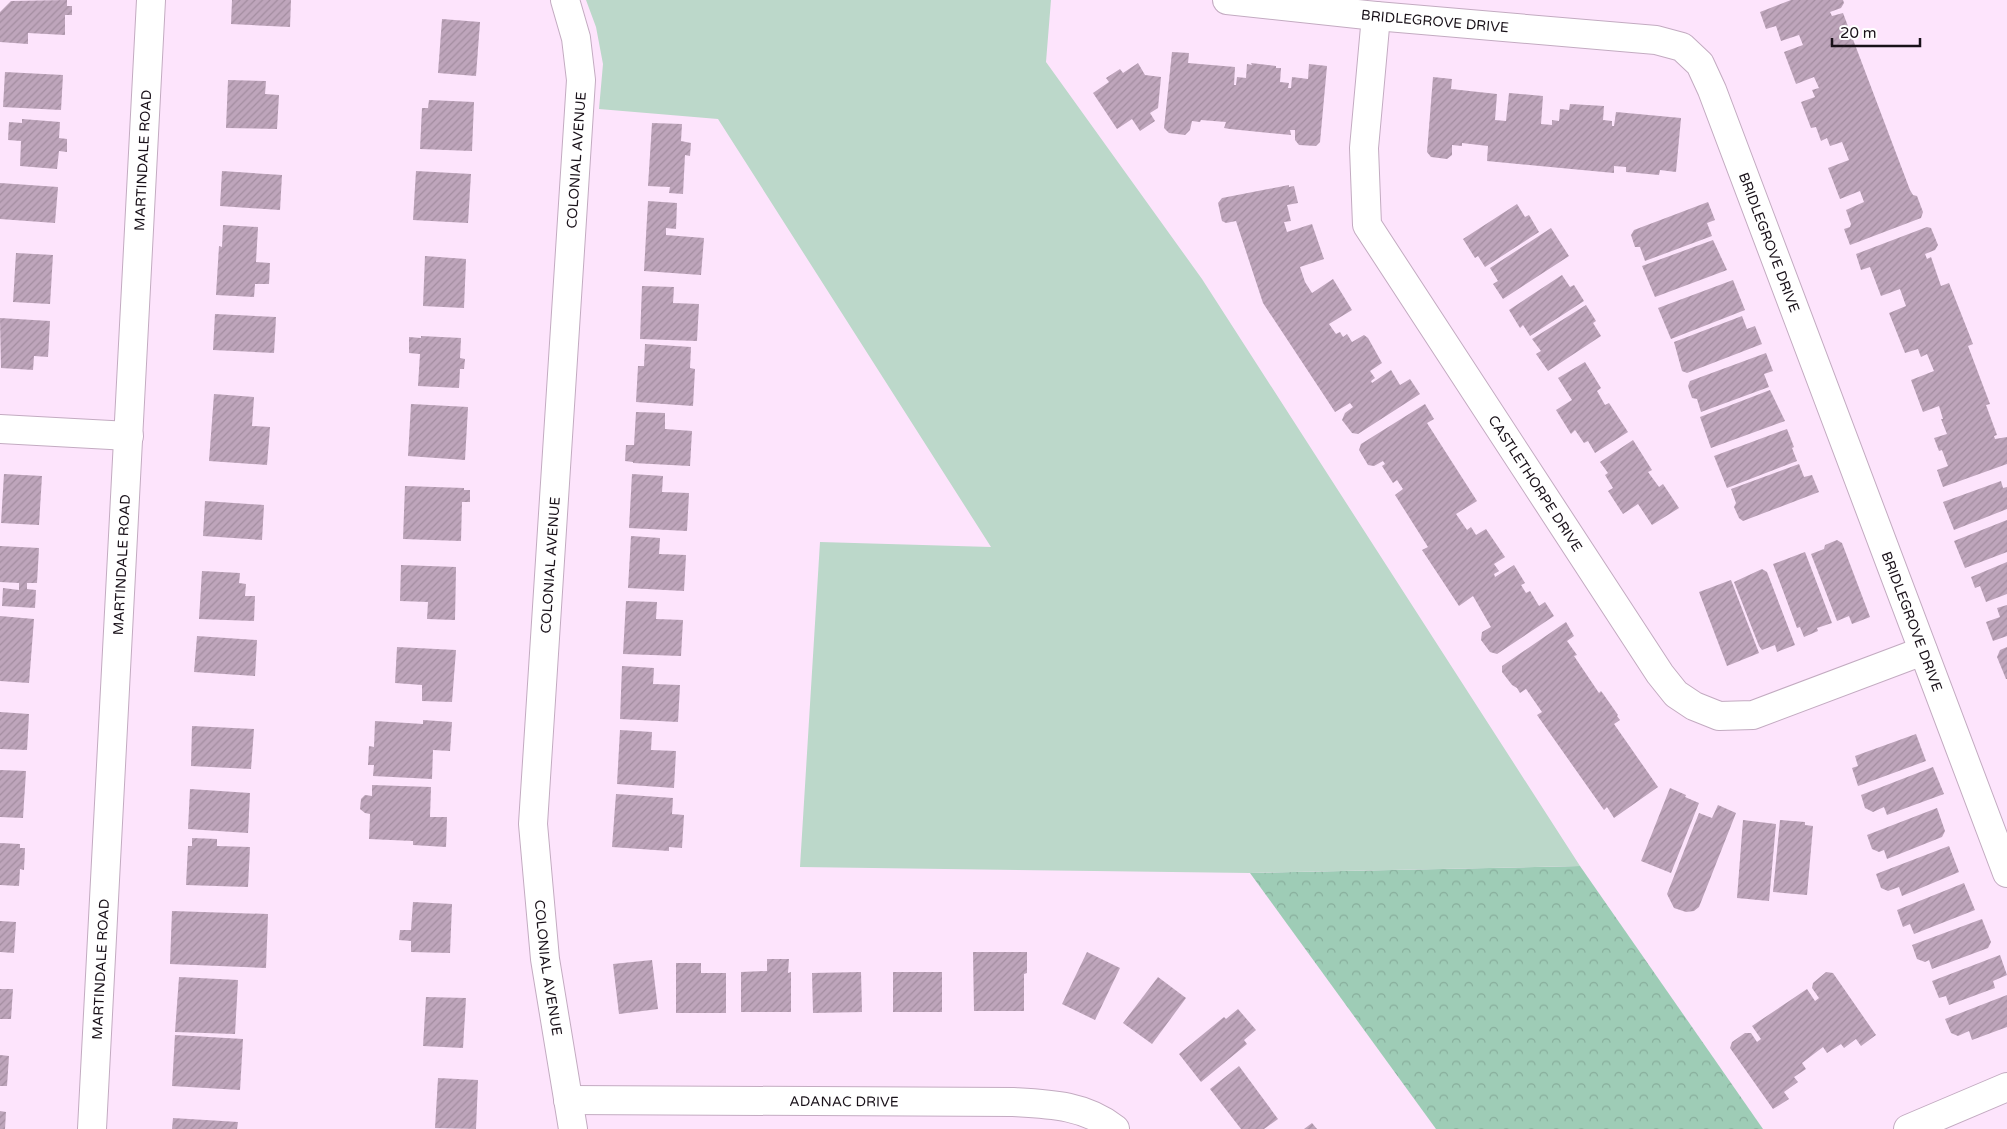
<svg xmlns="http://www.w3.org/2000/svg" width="2007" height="1129" font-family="'Varela Round',sans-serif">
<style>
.forest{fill:url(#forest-crowns)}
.park{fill:#bcd8ca}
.building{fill:url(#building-hatch)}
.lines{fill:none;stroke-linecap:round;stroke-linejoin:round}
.minor-casing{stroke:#c3abc1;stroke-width:30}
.minor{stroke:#fff;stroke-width:28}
.labels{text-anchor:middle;stroke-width:4;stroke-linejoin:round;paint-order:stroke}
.street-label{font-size:14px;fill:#191119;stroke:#fff}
</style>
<defs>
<pattern id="forest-crowns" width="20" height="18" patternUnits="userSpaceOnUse" patternTransform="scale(1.25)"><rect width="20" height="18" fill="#9eccb6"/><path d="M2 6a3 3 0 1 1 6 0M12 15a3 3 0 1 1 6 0" fill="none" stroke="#88ae9c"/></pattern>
<pattern id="building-hatch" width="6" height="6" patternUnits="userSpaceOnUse" patternTransform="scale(1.25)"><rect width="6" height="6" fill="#bea5bb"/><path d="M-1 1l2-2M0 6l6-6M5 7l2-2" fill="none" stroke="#a38da0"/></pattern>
</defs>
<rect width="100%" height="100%" fill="#fde4fc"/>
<polygon class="forest" points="1580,866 1763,1129 1436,1129 1250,873"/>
<polygon class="park" points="586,0 1051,0 1046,62 1202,279 1580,866 1250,873 800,867 820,542 991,547 718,119 599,109 603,64 596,27"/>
<g class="building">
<polygon points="67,0 67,6 72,6 72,15 65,15 65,35 28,33 28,44 0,42 0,12 11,1"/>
<polygon points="232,0 291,0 290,27 231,24"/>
<polygon points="1791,0 1843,0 1844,3 1841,8 1830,12 1832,16 1843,13 1910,190 1913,195 1917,196 1923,212 1921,218 1850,245 1844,229 1850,227 1851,224 1846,210 1864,202 1860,191 1840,199 1828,168 1849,160 1842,142 1830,146 1827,138 1821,141 1816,127 1811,128 1801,102 1815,97 1812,90 1819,88 1814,77 1796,84 1784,52 1803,45 1799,35 1781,41 1776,26 1766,29 1760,12"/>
<polygon points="442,19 480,22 476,76 438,73"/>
<polygon points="1172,52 1189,53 1188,63 1235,67 1234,85 1236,85 1237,77 1246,78 1247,64 1252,65 1251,63 1276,66 1276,68 1281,68 1280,82 1289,83 1288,88 1291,88 1292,77 1308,79 1309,64 1327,66 1320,142 1316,146 1299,145 1295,140 1295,130 1290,130 1291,135 1230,129 1224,128 1226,122 1201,120 1200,122 1192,121 1190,130 1185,135 1169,133 1164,128"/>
<polygon points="1138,63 1145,75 1161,77 1158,108 1150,113 1155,121 1140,131 1132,119 1117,129 1093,93 1109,82 1106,78 1120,69 1123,73"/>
<polygon points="5,72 63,75 61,110 3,107"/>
<polygon points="1433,77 1452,79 1451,89 1497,94 1495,120 1506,121 1509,93 1543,96 1541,124 1552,125 1552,120 1559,121 1560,109 1569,110 1570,104 1604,106 1603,120 1612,121 1612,126 1614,126 1616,112 1681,118 1676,172 1660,170 1659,175 1626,172 1626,167 1614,166 1614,173 1487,161 1488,146 1462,143 1462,146 1452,145 1452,155 1447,159 1431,157 1427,152"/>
<polygon points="228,80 266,81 265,94 279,95 277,129 226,128"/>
<polygon points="429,100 474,102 472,151 420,149 422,108 428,108"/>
<polygon points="22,119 60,122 59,138 67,139 67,152 59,151 57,169 20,166 21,141 8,140 9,122 22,123"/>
<polygon points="652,123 682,124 681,141 691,143 690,156 685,155 683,194 669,193 670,187 648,186"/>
<polygon points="222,171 282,175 280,210 220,206"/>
<polygon points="416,171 471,174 468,223 413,220"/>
<polygon points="0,183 58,187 55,223 0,219"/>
<polygon points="1289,185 1289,187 1294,186 1298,203 1287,205 1291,221 1284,222 1287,232 1312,224 1324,259 1300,267 1305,282 1312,293 1333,279 1352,310 1329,324 1336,334 1340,332 1343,337 1347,334 1352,342 1364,335 1368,338 1382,363 1370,371 1375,378 1371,381 1372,383 1391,370 1400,385 1410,379 1420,394 1358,434 1352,433 1342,420 1345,413 1353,407 1350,403 1335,412 1263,303 1236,221 1226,223 1222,221 1218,203 1222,198"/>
<polygon points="648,201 677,203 676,229 666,228 666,235 704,238 701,275 644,271"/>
<polygon points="1708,202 1715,220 1707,223 1712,236 1645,261 1640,247 1635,247 1631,235 1634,230"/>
<polygon points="1517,204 1525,217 1529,215 1539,232 1485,267 1478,256 1475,258 1463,239"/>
<polygon points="223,225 258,227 256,262 270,263 269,284 255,284 254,297 216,295 219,246 222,247"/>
<polygon points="1927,227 1931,228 1938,245 1935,250 1925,254 1927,259 1931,257 1941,286 1949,283 1973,344 1968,346 1990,404 1986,405 1997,435 1994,436 1995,439 2007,437 2007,464 1943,487 1937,470 1948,466 1942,450 1939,451 1934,438 1947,434 1941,419 1943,419 1939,406 1923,412 1911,380 1934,371 1927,354 1921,357 1918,349 1905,353 1889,313 1906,306 1900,289 1881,296 1870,267 1861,270 1856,254"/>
<polygon points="1551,228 1569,256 1503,299 1493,284 1498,281 1490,268"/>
<polygon points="1713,240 1727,270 1655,297 1642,266"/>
<polygon points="16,253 53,255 50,304 13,302"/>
<polygon points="425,256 466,259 464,308 423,306"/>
<polygon points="1562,275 1570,287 1574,285 1584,301 1530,336 1523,325 1520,328 1509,310"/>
<polygon points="1733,280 1745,310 1671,339 1658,308"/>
<polygon points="642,286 674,287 673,303 699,304 697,341 640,339"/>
<polygon points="1586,305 1596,321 1593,323 1601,336 1548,371 1536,354 1541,351 1532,339"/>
<polygon points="215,314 276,317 274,353 213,350"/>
<polygon points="1742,316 1747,329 1755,326 1762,344 1687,373 1682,371 1674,342"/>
<polygon points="0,318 50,321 48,357 34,356 33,370 1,368"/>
<polygon points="421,336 461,338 460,358 465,359 464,369 460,369 459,388 418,386 420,354 409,353 409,337 421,338"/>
<polygon points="645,344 691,347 690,368 695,369 693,406 636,402 638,366 644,366"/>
<polygon points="1766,353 1773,371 1764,374 1769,387 1701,412 1697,399 1692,398 1688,386 1690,381"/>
<polygon points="1585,362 1601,388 1597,391 1605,405 1609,403 1628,432 1595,453 1588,441 1584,443 1575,430 1571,434 1556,410 1572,400 1558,378"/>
<polygon points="1770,390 1785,421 1711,448 1700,417"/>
<polygon points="214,394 254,397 252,426 270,427 267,465 209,461"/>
<polygon points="411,404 468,407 465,460 408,456"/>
<polygon points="1425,404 1434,419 1427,423 1477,501 1456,514 1467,530 1471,527 1476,535 1486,529 1505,557 1494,564 1499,571 1494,574 1495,577 1514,565 1525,583 1521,585 1526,593 1530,591 1539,606 1545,602 1554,616 1497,654 1490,652 1481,640 1482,632 1491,627 1473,596 1459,606 1422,550 1428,547 1395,495 1403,489 1397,480 1393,483 1382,466 1385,464 1383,461 1374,466 1368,465 1359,450 1361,444"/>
<polygon points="636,412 665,413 665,429 692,431 690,466 633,463 633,462 625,461 626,445 634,445"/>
<polygon points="1787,429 1794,447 1792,448 1797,461 1727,488 1714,456"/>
<polygon points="1633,440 1652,470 1648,472 1659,487 1663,484 1679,508 1652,525 1638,504 1623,514 1608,491 1613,488 1605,475 1608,473 1600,462"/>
<polygon points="1799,464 1804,477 1812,475 1819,492 1743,521 1739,518 1734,507 1736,503 1731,489"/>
<polygon points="4,474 42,476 39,525 1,523"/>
<polygon points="632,474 663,476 662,492 689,493 687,531 629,528"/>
<polygon points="2001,481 2003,488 2007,487 2007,509 1954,530 1943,502"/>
<polygon points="405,486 464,488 464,490 470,490 470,502 462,502 461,541 403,539"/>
<polygon points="205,501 264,505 262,540 203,536"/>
<polygon points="2007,520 2007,552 1965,568 1954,541"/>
<polygon points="631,536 660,538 659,554 686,555 684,591 628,588"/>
<polygon points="1837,540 1842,543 1870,617 1852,624 1849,616 1837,621 1811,554 1824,549 1825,545"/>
<polygon points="0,546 39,548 37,583 27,583 27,589 36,590 35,608 2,606 3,588 19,590 19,583 0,582"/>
<polygon points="1805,552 1832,623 1817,628 1818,631 1804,637 1800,627 1797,628 1773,564"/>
<polygon points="2007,562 2007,594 1986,602 1980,586 1975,588 1971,577"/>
<polygon points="401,565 456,567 455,620 427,619 428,602 400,601"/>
<polygon points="1762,569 1767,572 1795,645 1777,652 1775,645 1762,650 1759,646 1734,582"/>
<polygon points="202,571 240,573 239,583 246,584 245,596 255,596 254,621 199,619"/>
<polygon points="1731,580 1759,653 1727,666 1699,592"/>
<polygon points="626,601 657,602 656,619 683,620 681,656 623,654"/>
<polygon points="2007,605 2007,636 1993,641 1986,622 2000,617 1997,608"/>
<polygon points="0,616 34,619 29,683 0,681"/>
<polygon points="1566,622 1574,636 1567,641 1577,655 1574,656 1599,693 1601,691 1604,695 1618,715 1617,716 1620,720 1614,724 1658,787 1614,818 1607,807 1604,810 1537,715 1542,712 1526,689 1520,693 1517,688 1512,685 1502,672 1502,666"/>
<polygon points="197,636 257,640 255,676 194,672"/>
<polygon points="397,647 456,650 452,702 422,701 422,685 395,683"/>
<polygon points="2007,647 2007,679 2006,679 1997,657 2000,650"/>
<polygon points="622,666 654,668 653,684 680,685 678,722 620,719"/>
<polygon points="0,712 29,714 27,750 0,749"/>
<polygon points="423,720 452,722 450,751 433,750 432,779 373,776 374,765 368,765 369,746 374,747 375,721 423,724"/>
<polygon points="192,726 254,729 251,769 191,766"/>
<polygon points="620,730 652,732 651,750 676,751 674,788 617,784"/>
<polygon points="1916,734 1926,761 1858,786 1852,768 1858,766 1855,756"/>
<polygon points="1933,767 1944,794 1887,815 1884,807 1873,812 1865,808 1861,795"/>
<polygon points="0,770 26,771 23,818 0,817"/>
<polygon points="372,785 431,787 430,817 447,817 446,847 413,845 413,841 369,839 370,814 365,813 360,809 361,799 365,795 372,796"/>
<polygon points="1670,788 1686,795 1685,797 1699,803 1671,873 1641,861"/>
<polygon points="190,789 250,793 248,833 188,829"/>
<polygon points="616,794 673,798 672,814 684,815 682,848 669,847 669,851 612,847"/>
<polygon points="1718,805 1736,813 1699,907 1694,911 1686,912 1674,908 1667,894 1699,813 1712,818"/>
<polygon points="1937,808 1945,831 1942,837 1887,859 1884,850 1879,852 1872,849 1867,835"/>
<polygon points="1743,820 1776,824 1769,901 1737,898"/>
<polygon points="1780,820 1805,822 1805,825 1813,826 1807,895 1773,892"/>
<polygon points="192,838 217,839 217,846 250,847 248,887 186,885 188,846 192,846"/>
<polygon points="0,843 20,844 20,848 25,848 24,870 20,869 19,886 0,885"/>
<polygon points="1949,846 1959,872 1902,896 1899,887 1888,891 1881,888 1876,874"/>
<polygon points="1964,883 1975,910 1914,934 1910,924 1903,927 1897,910"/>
<polygon points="413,902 452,904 450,953 411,952 411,941 399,940 400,930 411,930"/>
<polygon points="172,911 268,914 266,968 170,964"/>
<polygon points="1982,919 1991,942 1988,948 1932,969 1929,960 1925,962 1917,959 1912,945"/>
<polygon points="0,921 16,922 14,953 0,952"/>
<polygon points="973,952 1027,952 1027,973 1024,974 1024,1011 974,1011"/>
<polygon points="1087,952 1120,968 1095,1020 1062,1004"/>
<polygon points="2000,955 2007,975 1993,981 1995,988 1949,1005 1946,996 1939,998 1932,981"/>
<polygon points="767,959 789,959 788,973 791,972 791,1012 741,1012 741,972 767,971"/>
<polygon points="652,960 658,1009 619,1014 613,964"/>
<polygon points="676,963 701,963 701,973 726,973 726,1013 676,1013"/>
<polygon points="861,972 862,1012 813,1013 812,973"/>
<rect x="893" y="972" width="49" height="40"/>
<polygon points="1826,972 1833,973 1876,1035 1861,1046 1856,1039 1844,1048 1841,1044 1827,1053 1823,1047 1802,1063 1806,1069 1794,1077 1798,1082 1784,1092 1789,1099 1773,1109 1730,1048 1732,1042 1745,1033 1751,1033 1757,1042 1761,1039 1752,1026 1807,989 1815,1001 1819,998 1812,988 1813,983"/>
<polygon points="179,977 238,980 235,1034 175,1032"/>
<polygon points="1158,977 1186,998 1152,1044 1123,1023"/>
<polygon points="0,989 13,989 11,1019 0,1019"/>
<polygon points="2007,995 2007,1027 1972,1040 1969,1031 1958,1036 1951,1033 1945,1019"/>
<polygon points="426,997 466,998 463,1048 423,1046"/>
<polygon points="1238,1009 1256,1030 1244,1040 1247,1044 1201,1082 1179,1054 1224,1017 1226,1019"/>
<polygon points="175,1035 243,1039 240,1090 172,1086"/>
<polygon points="0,1055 9,1056 7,1086 0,1086"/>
<polygon points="1239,1066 1278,1119 1264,1129 1241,1129 1210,1089"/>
<polygon points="438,1078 478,1080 476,1129 435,1128"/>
<polygon points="0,1111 6,1112 5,1129 0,1129"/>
<polygon points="173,1118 238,1122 237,1129 172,1129"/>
<polygon points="1312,1123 1317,1129 1304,1129"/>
</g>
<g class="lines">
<g class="minor-casing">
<g id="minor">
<path id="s1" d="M 565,0 L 576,38 L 581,80 L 533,824 L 545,959 L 573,1129"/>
<path id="s2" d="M 1227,0 L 1376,16 L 1656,40 L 1682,47 L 1700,64 L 1712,90 L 2007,873"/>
<path id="s3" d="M 1376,16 L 1364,148 L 1367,225 L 1660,674 L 1676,694 L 1694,706 L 1719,716 L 1753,715 L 1923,651"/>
<polyline points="0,429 129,436"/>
<path id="s4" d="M 568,1100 L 1013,1102 C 1049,1104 1085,1105 1115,1129"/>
<path id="s5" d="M 92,1129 L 151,0"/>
<polyline points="1908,1129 2007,1087"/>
</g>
</g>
<use href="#minor" class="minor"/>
</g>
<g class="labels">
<g class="street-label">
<text dy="5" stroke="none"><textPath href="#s2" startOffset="209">BRIDLEGROVE DRIVE</textPath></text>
<text dy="5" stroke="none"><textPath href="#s5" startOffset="970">MARTINDALE ROAD</textPath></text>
<text transform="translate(576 160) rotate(-86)" y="5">COLONIAL AVENUE</text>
<text dy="5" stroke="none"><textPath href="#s2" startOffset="674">BRIDLEGROVE DRIVE</textPath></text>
<text dy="5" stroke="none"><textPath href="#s3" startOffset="518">CASTLETHORPE DRIVE</textPath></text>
<text dy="5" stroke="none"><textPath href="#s5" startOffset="565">MARTINDALE ROAD</textPath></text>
<text transform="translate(550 565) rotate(-86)" y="5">COLONIAL AVENUE</text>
<text dy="5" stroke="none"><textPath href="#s2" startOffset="1079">BRIDLEGROVE DRIVE</textPath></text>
<text dy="5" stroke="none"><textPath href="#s1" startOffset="972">COLONIAL AVENUE</textPath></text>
<text dy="5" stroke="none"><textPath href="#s5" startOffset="160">MARTINDALE ROAD</textPath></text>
<text dy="5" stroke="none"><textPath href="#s4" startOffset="276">ADANAC DRIVE</textPath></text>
</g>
</g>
<path d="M1832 38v8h88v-8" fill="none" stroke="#191119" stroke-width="2.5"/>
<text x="1840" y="38" font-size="15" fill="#191119" stroke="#ffffff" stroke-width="4" paint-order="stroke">20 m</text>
</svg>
